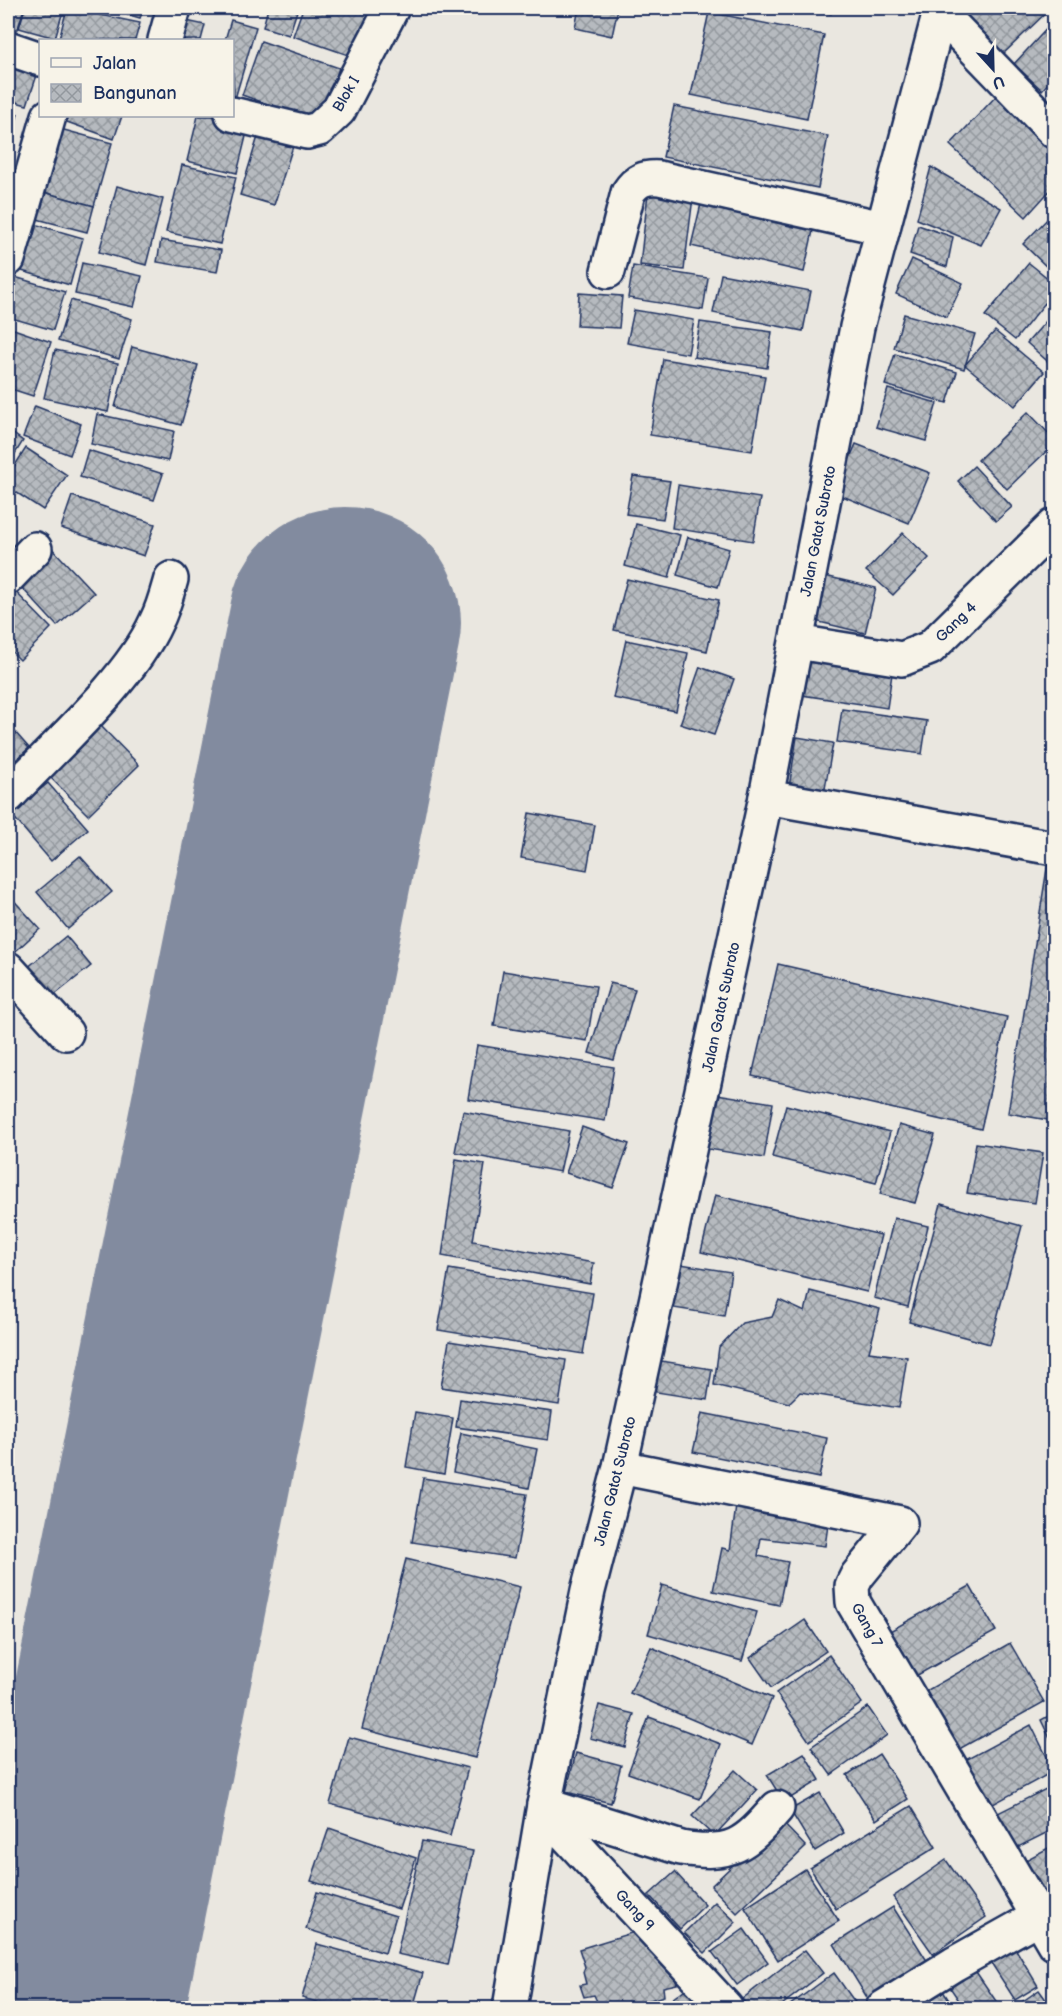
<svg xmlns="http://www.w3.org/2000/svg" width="1062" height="2016" font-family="'Balsamiq Sans',sans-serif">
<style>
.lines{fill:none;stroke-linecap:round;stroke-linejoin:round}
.runway{stroke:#828b9f;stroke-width:232}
.building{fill:url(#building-cross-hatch);stroke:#1b2f5e;stroke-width:1.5}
.minor-casing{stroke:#1b2f5e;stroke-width:38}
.minor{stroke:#f7f3e8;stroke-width:33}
.labels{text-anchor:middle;stroke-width:6;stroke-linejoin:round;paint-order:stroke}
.street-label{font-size:15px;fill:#1b2f5e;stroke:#f7f3e8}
</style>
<defs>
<pattern id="building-cross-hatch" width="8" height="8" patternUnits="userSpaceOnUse" patternTransform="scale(1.5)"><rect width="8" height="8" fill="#b6babf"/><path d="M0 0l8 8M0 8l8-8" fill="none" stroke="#93989e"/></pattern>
</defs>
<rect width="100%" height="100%" fill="#eae7e0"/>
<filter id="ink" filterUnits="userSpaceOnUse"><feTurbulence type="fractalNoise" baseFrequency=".0167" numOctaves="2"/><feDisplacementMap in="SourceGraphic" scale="12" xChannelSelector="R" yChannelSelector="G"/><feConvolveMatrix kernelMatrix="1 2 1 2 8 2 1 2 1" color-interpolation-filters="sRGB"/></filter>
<g filter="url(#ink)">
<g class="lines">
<polyline class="runway" points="68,2008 345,623"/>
</g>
<g class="building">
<polygon points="8,8 24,8 16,35 8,33"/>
<polygon points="25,8 64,8 55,38 19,28"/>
<polygon points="67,8 140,23 135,40 59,39"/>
<polygon points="106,8 144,8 140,18"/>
<polygon points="268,8 298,8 289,35 263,27"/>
<polygon points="303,8 381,8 363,60 293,36"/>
<polygon points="579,8 618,8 612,36 575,28"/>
<polygon points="801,8 833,8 831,14"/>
<polygon points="973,8 1051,8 1002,55 964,15"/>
<polygon points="709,12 824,35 807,119 691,95"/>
<polygon points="173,18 205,25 201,40 167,40"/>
<polygon points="231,20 256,27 234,102 232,40 225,40"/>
<polygon points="1054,21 1054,77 1042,90 1014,64"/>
<polygon points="261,41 339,68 320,122 242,95"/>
<polygon points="8,56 40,66 27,105 8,100"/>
<polygon points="999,93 1054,146 1054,186 1026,217 950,145"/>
<polygon points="674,106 828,136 818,188 663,157"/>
<polygon points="8,110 18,114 8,146"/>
<polygon points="57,116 122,116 114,139 56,118"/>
<polygon points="198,116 231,116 250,120 237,173 187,161"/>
<polygon points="53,127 112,143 94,206 36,190"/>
<polygon points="260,130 295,140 274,205 240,195"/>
<polygon points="182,165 236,177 220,244 166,232"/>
<polygon points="931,167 1001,208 981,245 917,219"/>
<polygon points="649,184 694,189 684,270 640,265"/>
<polygon points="117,186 163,199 146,265 99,252"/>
<polygon points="36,190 94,206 87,232 29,217"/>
<polygon points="704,191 816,217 804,272 691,246"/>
<polygon points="1054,212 1054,274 1023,244"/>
<polygon points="20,220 83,238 70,285 8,267"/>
<polygon points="918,225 953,237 947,267 910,254"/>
<polygon points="161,240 221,250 217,272 157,262"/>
<polygon points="912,259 963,283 947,317 896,294"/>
<polygon points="82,263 142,276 134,307 75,294"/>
<polygon points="1029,263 1054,283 1054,292 1015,340 985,316"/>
<polygon points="633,266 708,278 703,310 628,298"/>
<polygon points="721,274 811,291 803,331 713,313"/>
<polygon points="8,275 65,292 53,330 8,317"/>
<polygon points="579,293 622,296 619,328 577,326"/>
<polygon points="71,300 132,319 119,359 58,341"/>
<polygon points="634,310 694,320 688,354 627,343"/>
<polygon points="1054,312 1054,367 1027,343"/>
<polygon points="904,314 975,334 964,369 894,348"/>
<polygon points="700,322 772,332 767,368 694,357"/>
<polygon points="8,327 51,342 33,396 8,388"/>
<polygon points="995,331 1044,372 1015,406 965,365"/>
<polygon points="132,347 198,365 181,425 115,407"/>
<polygon points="55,350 118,363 108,412 44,398"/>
<polygon points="895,354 957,372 947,403 885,385"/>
<polygon points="663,359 765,376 752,451 650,435"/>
<polygon points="888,389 937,403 926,441 876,427"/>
<polygon points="35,406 81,424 70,455 23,437"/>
<polygon points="1028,412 1054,439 1054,444 1007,489 978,460"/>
<polygon points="97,414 174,431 168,461 91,444"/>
<polygon points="8,430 23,441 8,465"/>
<polygon points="856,444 930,473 909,523 835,493"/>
<polygon points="26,448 67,475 43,510 8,487 8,476"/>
<polygon points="88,450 163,474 154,500 80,477"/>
<polygon points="974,466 1012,507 996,521 958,481"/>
<polygon points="633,476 670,481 663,519 626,514"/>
<polygon points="678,485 760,498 753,541 672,528"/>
<polygon points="72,496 155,524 144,556 61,528"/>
<polygon points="636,524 680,535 669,578 625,566"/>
<polygon points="903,533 929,558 893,595 866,571"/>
<polygon points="688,537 729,549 718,587 677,575"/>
<polygon points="48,544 94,593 57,626 12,577"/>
<polygon points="825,576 876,588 865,633 815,621"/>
<polygon points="627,579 719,600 707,651 614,630"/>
<polygon points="8,584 51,628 20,660 8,648"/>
<polygon points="626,640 688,653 676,711 613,698"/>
<polygon points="809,654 893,667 887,708 802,695"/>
<polygon points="700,667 734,679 714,735 680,724"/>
<polygon points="842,709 927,721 922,754 837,742"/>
<polygon points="98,723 139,765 88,815 47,774"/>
<polygon points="8,724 29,748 8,767"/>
<polygon points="797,737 833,743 823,800 788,794"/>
<polygon points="48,783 88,829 51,861 11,814"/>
<polygon points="529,813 595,825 587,870 521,858"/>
<polygon points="80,856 112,892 68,929 37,892"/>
<polygon points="1049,856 1054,857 1054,1121 1008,1113"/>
<polygon points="8,894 40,929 8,958"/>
<polygon points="66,936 91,966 47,1001 22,972"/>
<polygon points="778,964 1007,1017 981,1129 752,1076"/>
<polygon points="503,971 596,986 587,1041 494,1026"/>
<polygon points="610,983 635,989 614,1060 589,1053"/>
<polygon points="477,1045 614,1067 605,1121 468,1099"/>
<polygon points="717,1094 773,1103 764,1158 708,1149"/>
<polygon points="786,1105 890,1132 876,1183 772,1157"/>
<polygon points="463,1111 569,1131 560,1172 455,1152"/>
<polygon points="899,1125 935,1135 915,1203 880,1194"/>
<polygon points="582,1127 629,1144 613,1188 566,1173"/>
<polygon points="976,1143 1043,1153 1035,1203 967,1193"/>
<polygon points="456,1159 485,1164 473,1241 594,1263 590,1284 442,1256"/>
<polygon points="715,1195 881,1235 867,1292 701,1252"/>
<polygon points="941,1204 1022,1226 990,1344 909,1322"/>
<polygon points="894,1218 928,1226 908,1307 874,1298"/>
<polygon points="668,1262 731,1272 724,1316 661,1306"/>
<polygon points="449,1269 593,1293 583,1354 438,1330"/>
<polygon points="810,1291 880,1309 869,1352 907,1357 899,1408 800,1392 789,1403 714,1385 719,1347 742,1323 772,1317 779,1300 805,1312"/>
<polygon points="449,1341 566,1360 559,1405 441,1387"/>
<polygon points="655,1360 712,1369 707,1400 650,1391"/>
<polygon points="460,1399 552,1412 548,1440 456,1427"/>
<polygon points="415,1412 453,1418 444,1474 406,1467"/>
<polygon points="702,1413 827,1438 819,1478 693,1452"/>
<polygon points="461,1433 537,1449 529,1488 453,1472"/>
<polygon points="423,1478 527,1494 515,1558 412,1542"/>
<polygon points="736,1506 829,1518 825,1546 761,1538 758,1556 788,1562 779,1605 713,1591 722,1548 730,1550"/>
<polygon points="406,1559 520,1587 475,1758 362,1729"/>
<polygon points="662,1585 757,1612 742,1661 648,1634"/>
<polygon points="970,1586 996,1631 907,1681 881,1636"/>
<polygon points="805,1620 826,1651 771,1688 750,1658"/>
<polygon points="1010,1643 1044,1702 952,1753 919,1695"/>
<polygon points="651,1647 772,1698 752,1745 630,1693"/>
<polygon points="829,1655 862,1703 809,1741 776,1693"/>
<polygon points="599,1705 634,1714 625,1747 590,1738"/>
<polygon points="868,1707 887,1735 831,1775 811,1747"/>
<polygon points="1054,1713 1054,1747 1041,1720"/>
<polygon points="649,1717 721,1744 700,1799 628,1773"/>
<polygon points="1031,1725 1054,1771 984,1809 960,1763"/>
<polygon points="349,1737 468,1768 450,1836 330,1804"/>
<polygon points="576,1753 621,1765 611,1803 566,1792"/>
<polygon points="804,1753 820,1780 784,1802 767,1775"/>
<polygon points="879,1754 908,1799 876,1820 847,1775"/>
<polygon points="735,1770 757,1790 714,1836 692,1816"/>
<polygon points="1054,1785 1054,1829 1008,1852 992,1816"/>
<polygon points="820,1793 844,1833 815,1851 790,1810"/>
<polygon points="911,1806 936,1847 836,1909 810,1868"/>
<polygon points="780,1820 806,1847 737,1913 711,1886"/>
<polygon points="329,1828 416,1858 399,1909 311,1881"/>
<polygon points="422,1841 473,1851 448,1965 397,1954"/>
<polygon points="1054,1845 1054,1892 1041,1899 1022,1862"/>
<polygon points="946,1860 986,1917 933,1954 893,1897"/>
<polygon points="805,1869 839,1921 778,1960 745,1908"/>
<polygon points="675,1872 705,1905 680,1929 649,1895"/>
<polygon points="317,1892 396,1916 385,1953 306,1929"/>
<polygon points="715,1902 736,1922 705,1953 684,1933"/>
<polygon points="893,1907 931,1967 871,2004 834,1944"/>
<polygon points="644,1929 663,1945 677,1984 663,1987 664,1996 622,2008 600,2008 594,1995 584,1997 580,1985 586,1984 583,1972 585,1967 579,1949"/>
<polygon points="744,1929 768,1962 737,1985 712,1952"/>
<polygon points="1012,1943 1038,1986 1015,2000 988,1958"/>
<polygon points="317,1944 423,1973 413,2008 340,2008 302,1998"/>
<polygon points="805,1950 823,1973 778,2008 750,2008 742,1999"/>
<polygon points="970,1963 1000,2007 998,2008 964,2008 945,1980"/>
<polygon points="834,1973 857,2005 852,2008 786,2008"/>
<polygon points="696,1981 710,2000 699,2008 666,2008 664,2005"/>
<polygon points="939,1985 954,2008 902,2008"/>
<polygon points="1039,1990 1052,2008 1013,2008"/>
</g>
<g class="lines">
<g class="minor-casing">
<g id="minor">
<polyline points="941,14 1054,131"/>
<polyline points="165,40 174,8"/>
<polyline points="8,48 40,59"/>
<polyline points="232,114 307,132 319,129 339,110 392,8"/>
<polyline points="8,259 49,116"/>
<path d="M 608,271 L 628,193 C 636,180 645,177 659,178 L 883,228"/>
<polyline points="8,577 35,549"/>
<polyline points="797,642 902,659 930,648 1054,526"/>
<path d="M 8,796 C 52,749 130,680 156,622 C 163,609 167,593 171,579"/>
<polyline points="766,797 1054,848"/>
<polyline points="8,969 66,1033"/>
<polyline points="620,1467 900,1523 857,1576 852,1586 853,1602 1054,1943"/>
<path d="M 544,1805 L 681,1848 C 732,1856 745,1845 777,1808"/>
<polyline points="544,1811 726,2008"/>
<polyline points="510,2008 544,1805 588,1591 620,1467 766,797 857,327 941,8"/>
<polyline points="883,2008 954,1964 1054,1908"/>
</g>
</g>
<use href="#minor" class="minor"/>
</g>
</g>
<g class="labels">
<g class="street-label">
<text transform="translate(346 94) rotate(-60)" y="5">Blok I</text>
<text transform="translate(818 531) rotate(-79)" y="5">Jalan Gatot Subroto</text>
<text transform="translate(956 622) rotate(-44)" y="5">Gang 4</text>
<text transform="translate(721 1007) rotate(-78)" y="5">Jalan Gatot Subroto</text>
<text transform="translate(615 1481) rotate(-76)" y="5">Jalan Gatot Subroto</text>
<text transform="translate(867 1625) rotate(61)" y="5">Gang 7</text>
<text transform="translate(635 1910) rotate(47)" y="5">Gang 9</text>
</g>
</g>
<rect width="1062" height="2016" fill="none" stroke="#f7f3e8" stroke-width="30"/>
<rect x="15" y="15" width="1032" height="1986" fill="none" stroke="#1b2f5e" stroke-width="2" filter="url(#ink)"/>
<rect x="39" y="39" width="195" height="78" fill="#f7f3e8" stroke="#9fa5b1" stroke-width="1.5"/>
<rect x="51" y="58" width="30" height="9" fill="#f7f3e8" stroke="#9fa5b1" stroke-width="1.5"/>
<text x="93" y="69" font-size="18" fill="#1b2f5e">Jalan</text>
<rect x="51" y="84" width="30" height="18" fill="url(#building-cross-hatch)" stroke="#9fa5b1" stroke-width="1.5"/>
<text x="93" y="99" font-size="18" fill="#1b2f5e">Bangunan</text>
<g transform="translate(993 69) rotate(158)" stroke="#f7f3e8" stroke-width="4.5" paint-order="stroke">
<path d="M0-4.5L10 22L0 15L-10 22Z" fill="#1b2f5e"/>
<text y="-9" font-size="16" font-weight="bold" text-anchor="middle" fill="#1b2f5e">U</text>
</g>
</svg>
